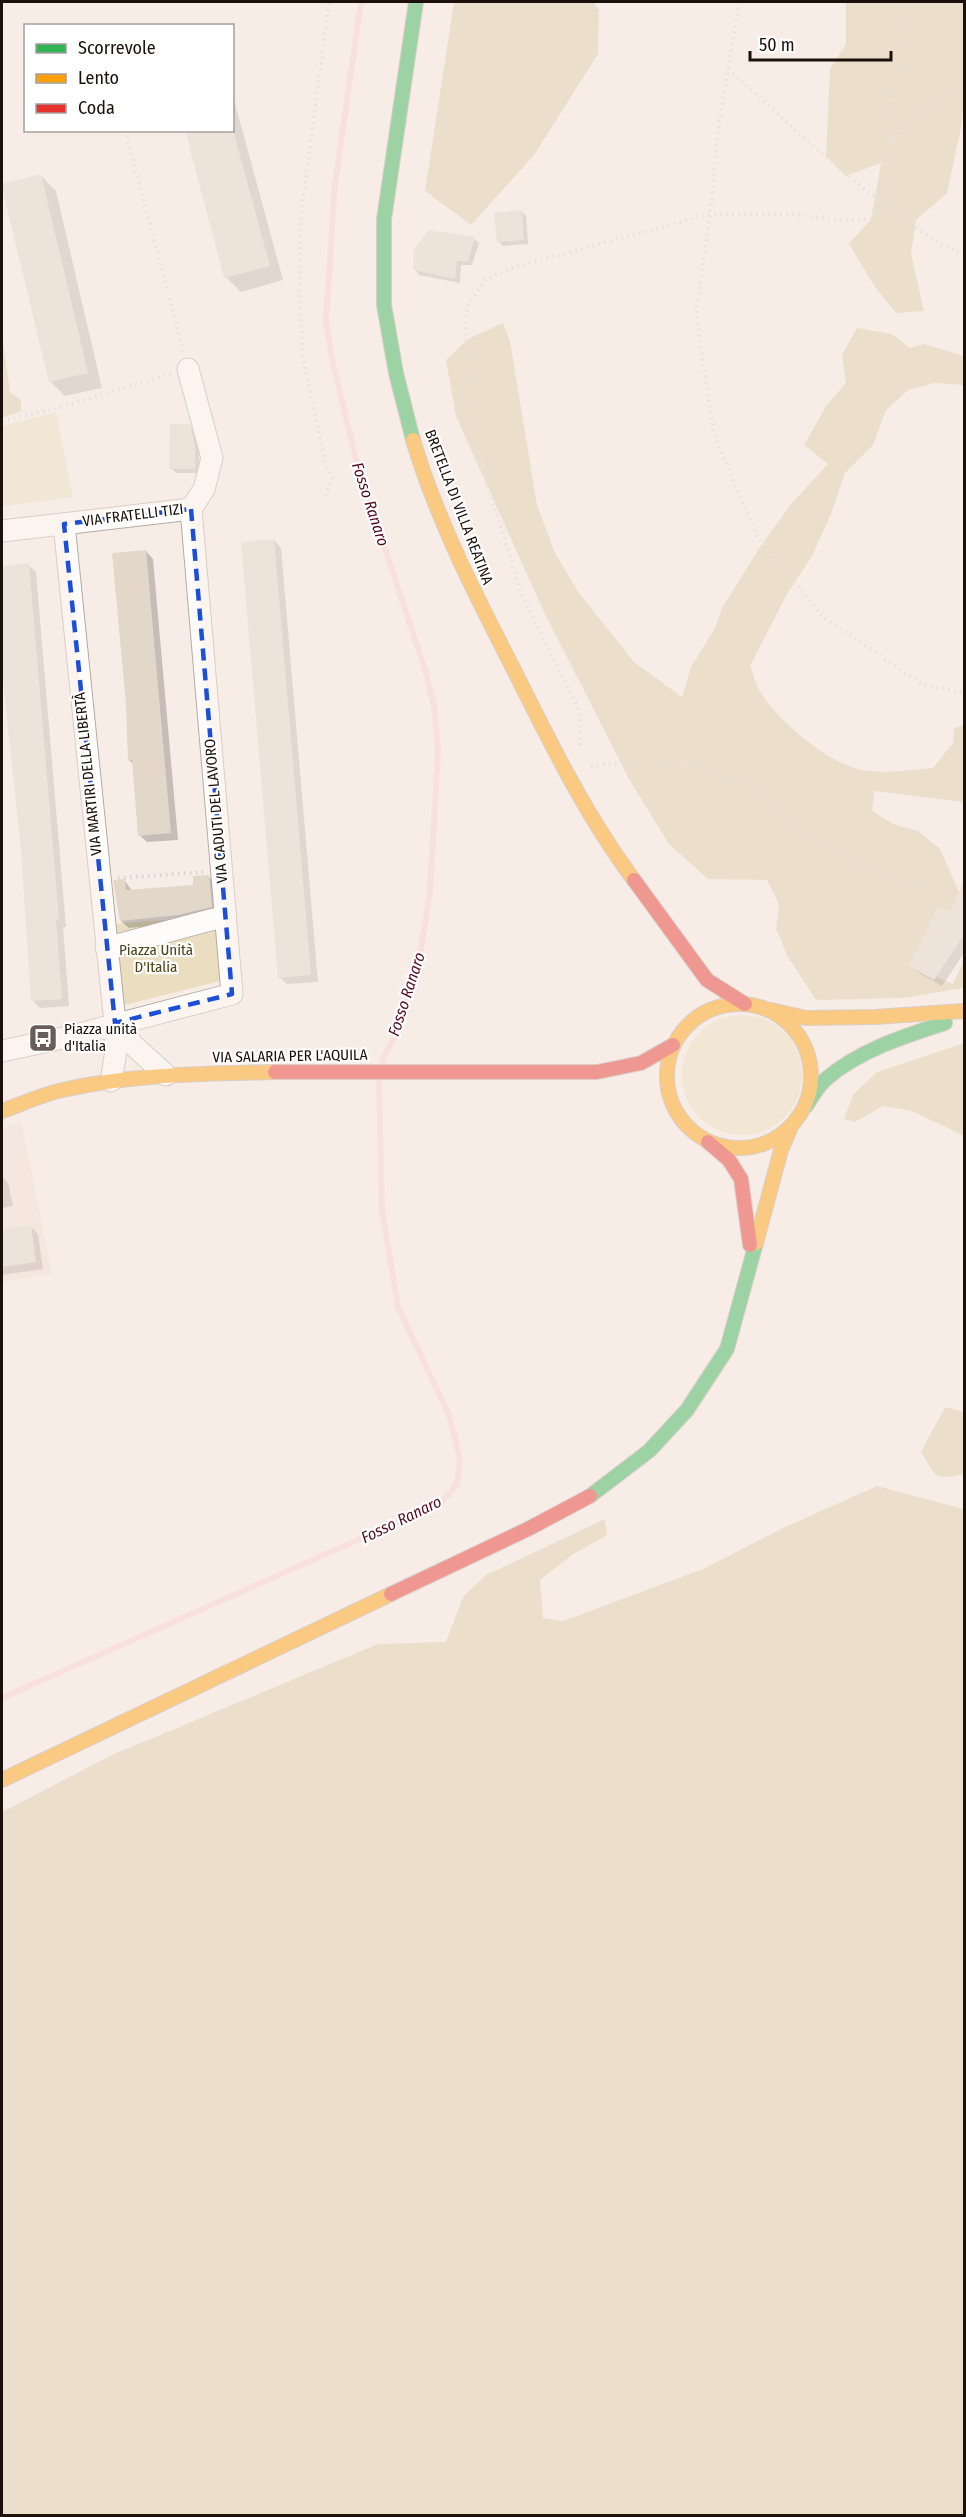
<svg xmlns="http://www.w3.org/2000/svg" width="966" height="2517" font-family="'Fira Sans Condensed',sans-serif">
<style>
.built{fill:#f1dfd5}
.green{fill:#ebdec0}
.forest{fill:#dbcead}
.shadow{fill:#0003}
.lines{fill:none;stroke-linecap:round;stroke-linejoin:round}
.stream{stroke:#f7d0d3;stroke-width:6}
.building{fill:#e3d7ca}
.street-casing{stroke:#b5aba5;stroke-width:23}
.fast-casing{stroke:#b5aba5;stroke-width:16}
.slow-casing{stroke:#b5aba5;stroke-width:16}
.jam-casing{stroke:#b5aba5;stroke-width:16}
.path{stroke:#d7d4d1;stroke-width:4;stroke-dasharray:1.5 4.5;stroke-linecap:butt}
.street{stroke:#fefcfb;stroke-width:21}
.fast{stroke:#30b455;stroke-width:14}
.slow{stroke:#ff9f0a;stroke-width:14}
.jam{stroke:#e5322d;stroke-width:14}
.marked{fill:none;stroke:#1d4ed8;stroke-width:4.5;stroke-dasharray:12 8;stroke-linejoin:round}
.labels{text-anchor:middle;stroke-width:4.5;stroke-linejoin:round;paint-order:stroke}
.street-label{font-size:15px;fill:#1b100a;stroke:#fff}
.park-label{font-size:15px;fill:#4e4318;stroke:#fff}
.poi-label{font-size:15px;fill:#1b100a;stroke:#fff;text-anchor:start}
.water-label{font-size:16px;font-style:italic;fill:#540c22;stroke:#fff}
</style>
<rect width="100%" height="100%" fill="#f8ede6"/>
<polygon class="built" points="21,1121 52,1274 2,1282 2,1129"/>
<g class="green">
<polygon points="56,412 73,497 2,506 2,426"/>
<polygon points="217,916 224,980 121,1006 113,924"/>
<circle cx="742" cy="1075" r="60"/>
</g>
<g class="forest">
<polygon points="454,2 593,2 599,10 598,54 534,155 471,225 425,191"/>
<polygon points="846,2 964,2 964,102 960,133 947,193 916,220 911,254 924,311 896,313 875,287 849,244 871,219 881,163 846,176 826,156 830,69 846,44"/>
<path d="M 503,323 L 510,341 L 537,505 L 555,553 L 579,593 L 634,662 L 682,697 L 691,667 L 715,628 L 722,608 L 760,547 L 792,503 L 828,464 L 804,445 L 826,406 L 846,383 L 842,355 L 857,328 L 892,334 L 910,348 L 924,344 L 964,356 L 964,385 L 935,383 L 908,390 L 886,410 L 873,445 L 845,473 L 831,514 L 812,556 L 787,594 L 750,666 C 754,676 757,688 763,696 C 782,724 829,764 863,770 C 886,774 910,770 933,768 L 953,743 L 954,728 L 964,725 L 964,800 L 962,802 L 875,791 L 872,811 L 893,824 L 918,831 L 940,849 L 959,892 L 925,972 L 953,984 L 964,960 L 964,988 L 903,998 L 816,1000 L 788,957 L 776,929 L 779,905 L 767,880 L 708,879 L 669,844 L 629,779 L 543,610 L 456,416 L 446,360 L 468,339 Z"/>
<polygon points="2,335 10,392 21,400 21,411 2,418"/>
<polygon points="964,1043 964,1136 912,1111 883,1106 855,1122 844,1119 853,1095 877,1072"/>
<path d="M 945,1407 L 964,1412 L 964,1474 C 933,1481 937,1477 921,1452 Z"/>
<polygon points="877,1486 964,1509 964,2515 2,2515 2,1812 112,1755 378,1644 446,1642 463,1597 486,1575 605,1519 607,1535 572,1555 540,1580 543,1618 563,1621 703,1569 783,1528"/>
</g>
<g class="shadow">
<polygon points="232,92 283,280 241,292 226,277"/>
<polygon points="41,176 56,191 102,388 65,396 50,381"/>
<polygon points="521,211 526,216 528,244 503,246 498,241"/>
<polygon points="474,239 479,243 472,265 461,265 460,283 419,275 415,270"/>
<polygon points="189,425 194,430 199,451 199,473 176,473 171,468"/>
<polygon points="274,540 281,548 318,982 287,984 279,977"/>
<polygon points="146,551 153,559 178,840 147,842 139,835 134,765 129,760"/>
<polygon points="28,565 36,572 66,927 63,927 69,1006 40,1008 32,1000 22,850 2,646 2,568"/>
<polygon points="209,877 216,884 219,914 186,922 129,928 121,921 125,881 132,891 195,886"/>
<polygon points="958,898 964,902 964,953 942,986 919,973 911,966 952,913"/>
<polygon points="2,1177 8,1183 13,1206 2,1208"/>
<polygon points="30,1226 38,1234 43,1269 2,1275 2,1230"/>
</g>
<g class="lines">
<g class="stream">
<polyline points="361,2 335,184 326,320 332,359 356,460 426,673 434,706 438,750 430,891 419,962 408,989 395,1037 384,1056 382,1064"/>
<polyline points="2,1698 441,1503 457,1484 460,1459 449,1415 398,1307 382,1209 379,1080"/>
</g>
</g>
<g class="building">
<polygon points="185,130 233,130 270,266 224,278"/>
<polygon points="41,174 88,373 49,382 2,188 2,184"/>
<polygon points="522,210 524,240 497,242 494,213"/>
<polygon points="429,230 475,237 468,261 457,261 455,279 413,270 414,249"/>
<polygon points="170,424 190,424 195,445 195,469 169,469"/>
<polygon points="274,539 311,975 278,978 241,542"/>
<polygon points="146,550 171,833 138,836 132,760 128,761 126,704 112,553"/>
<polygon points="29,563 59,919 56,920 62,999 31,1001 21,850 2,672 2,566"/>
<polygon points="209,875 212,907 178,915 120,921 113,880 125,879 126,890 193,885 193,876"/>
<polygon points="964,880 964,935 934,980 909,966 938,907 951,911"/>
<polygon points="31,1225 36,1262 2,1267 2,1229"/>
</g>
<g class="lines">
<g class="street-casing">
<g id="street">
<polyline points="64,524 115,1023"/>
<polyline points="2,531 191,509 204,489 212,458 188,369"/>
<polyline points="106,948 214,919 225,919"/>
<polyline points="2,1051 72,1036 232,994 191,509"/>
<polyline points="111,1081 116,1051 115,1023 133,1045 166,1075"/>
</g>
</g>
<g class="fast-casing">
<g id="fast">
<polyline points="413,440 396,373 384,305 384,219 416,2"/>
<path d="M 806,1106 C 812,1097 817,1087 826,1079 C 858,1051 904,1036 945,1023"/>
<polyline points="590,1496 649,1451 687,1410 727,1349 756,1243"/>
</g>
</g>
<g class="slow-casing">
<g id="slow">
<path d="M 413,440 C 437,520 476,596 514,670 C 550,742 586,816 634,880"/>
<circle cx="739" cy="1076" r="72"/>
<polyline points="771,1010 806,1018 874,1017 964,1011"/>
<path d="M 2,1111 C 22,1104 43,1094 63,1090 C 133,1074 204,1074 275,1072"/>
<polyline points="756,1243 781,1150 790,1129"/>
<polyline points="2,1780 391,1594"/>
</g>
</g>
<g class="jam-casing">
<g id="jam">
<polyline points="634,880 707,980 745,1004"/>
<polyline points="275,1072 597,1072 641,1063 673,1045"/>
<polyline points="708,1142 729,1160 741,1179 750,1245"/>
<polyline points="391,1594 528,1529 590,1496"/>
</g>
</g>
<g class="path">
<polyline points="739,2 717,136 710,214 696,314 714,434 757,536 823,617 922,684 964,693"/>
<polyline points="97,25 97,26"/>
<path d="M 728,69 C 785,120 840,173 902,217 C 923,232 940,247 964,254"/>
<polyline points="125,130 184,353"/>
<polyline points="893,141 913,116 943,99 964,81"/>
<polyline points="2,421 57,408 171,374"/>
<polyline points="326,496 332,478 325,461 303,359 299,289 301,215 329,2"/>
<polyline points="580,745 581,725 577,705 521,593 464,408 467,307 485,280 511,268 710,214 792,214 847,221 871,219 895,179 890,107 910,2"/>
<polyline points="591,766 638,760 681,762 750,784 807,835 851,862 902,883 935,890"/>
<polyline points="118,878 203,872"/>
</g>
<use href="#street" class="street"/>
<use href="#fast" class="fast"/>
<use href="#slow" class="slow"/>
<use href="#jam" class="jam"/>
</g>
<path d="M0 0H966V2517H0ZM 191,509 L 232,994 L 115,1023 L 64,524 Z" fill="#f8ede6" fill-opacity=".55" fill-rule="evenodd"/>
<path class="marked" d="M 191,509 L 232,994 L 115,1023 L 64,524 Z"/>
<defs>
<g id="bus-square" transform="scale(1.5)"><rect x="-9" y="-9" width="18" height="18" rx="4" fill="#685d57" stroke="#fff"/><path d="M-5-6H5V4H4V6H2V4H-2V6H-4V4H-5ZM-3.5-4V0h7V-4ZM-3.5 1.2v1.5H-2V1.2ZM2 1.2v1.5H3.5V1.2Z" fill="#fff"/></g>
</defs>
<g fill-rule="evenodd">
<use href="#bus-square" x="43" y="1038"/>
</g>
<g class="labels">
<g class="street-label">
<text transform="translate(459 507) rotate(69)" y="5">BRETELLA DI VILLA REATINA</text>
<text transform="translate(133 515) rotate(-7)" y="5">VIA FRATELLI TIZI</text>
<text transform="translate(88 774) rotate(-96)" y="5">VIA MARTIRI DELLA LIBERTÀ</text>
<text transform="translate(216 811) rotate(-95)" y="5">VIA CADUTI DEL LAVORO</text>
<text transform="translate(290 1056) rotate(-1)" y="5">VIA SALARIA PER L'AQUILA</text>
</g>
<g class="park-label">
<text x="156" y="955">Piazza Unità<tspan x="156" dy="17">D'Italia</tspan></text>
</g>
<g class="poi-label">
<text x="64" y="1034">Piazza unità<tspan x="64" dy="17">d'Italia</tspan></text>
</g>
<g class="water-label">
<text transform="translate(371 504) rotate(72)" y="6">Fosso Ranaro</text>
<text transform="translate(406 994) rotate(-72)" y="6">Fosso Ranaro</text>
<text transform="translate(401 1519) rotate(-26)" y="6">Fosso Ranaro</text>
</g>
</g>
<rect width="966" height="2517" fill="none" stroke="#1b100a" stroke-width="6"/>
<rect x="24" y="24" width="210" height="108" fill="#ffffff" stroke="#a49f9d" stroke-width="1.5"/>
<rect x="36" y="44" width="30" height="9" fill="#30b455" stroke="#a49f9d" stroke-width="1.5"/>
<text x="78" y="54" font-size="18" fill="#1b100a">Scorrevole</text>
<rect x="36" y="74" width="30" height="9" fill="#ff9f0a" stroke="#a49f9d" stroke-width="1.5"/>
<text x="78" y="84" font-size="18" fill="#1b100a">Lento</text>
<rect x="36" y="104" width="30" height="9" fill="#e5322d" stroke="#a49f9d" stroke-width="1.5"/>
<text x="78" y="114" font-size="18" fill="#1b100a">Coda</text>
<path d="M750 51v9h141v-9" fill="none" stroke="#1b100a" stroke-width="3"/>
<text x="759" y="51" font-size="18" fill="#1b100a" stroke="#ffffff" stroke-width="4.5" paint-order="stroke">50 m</text>
</svg>
